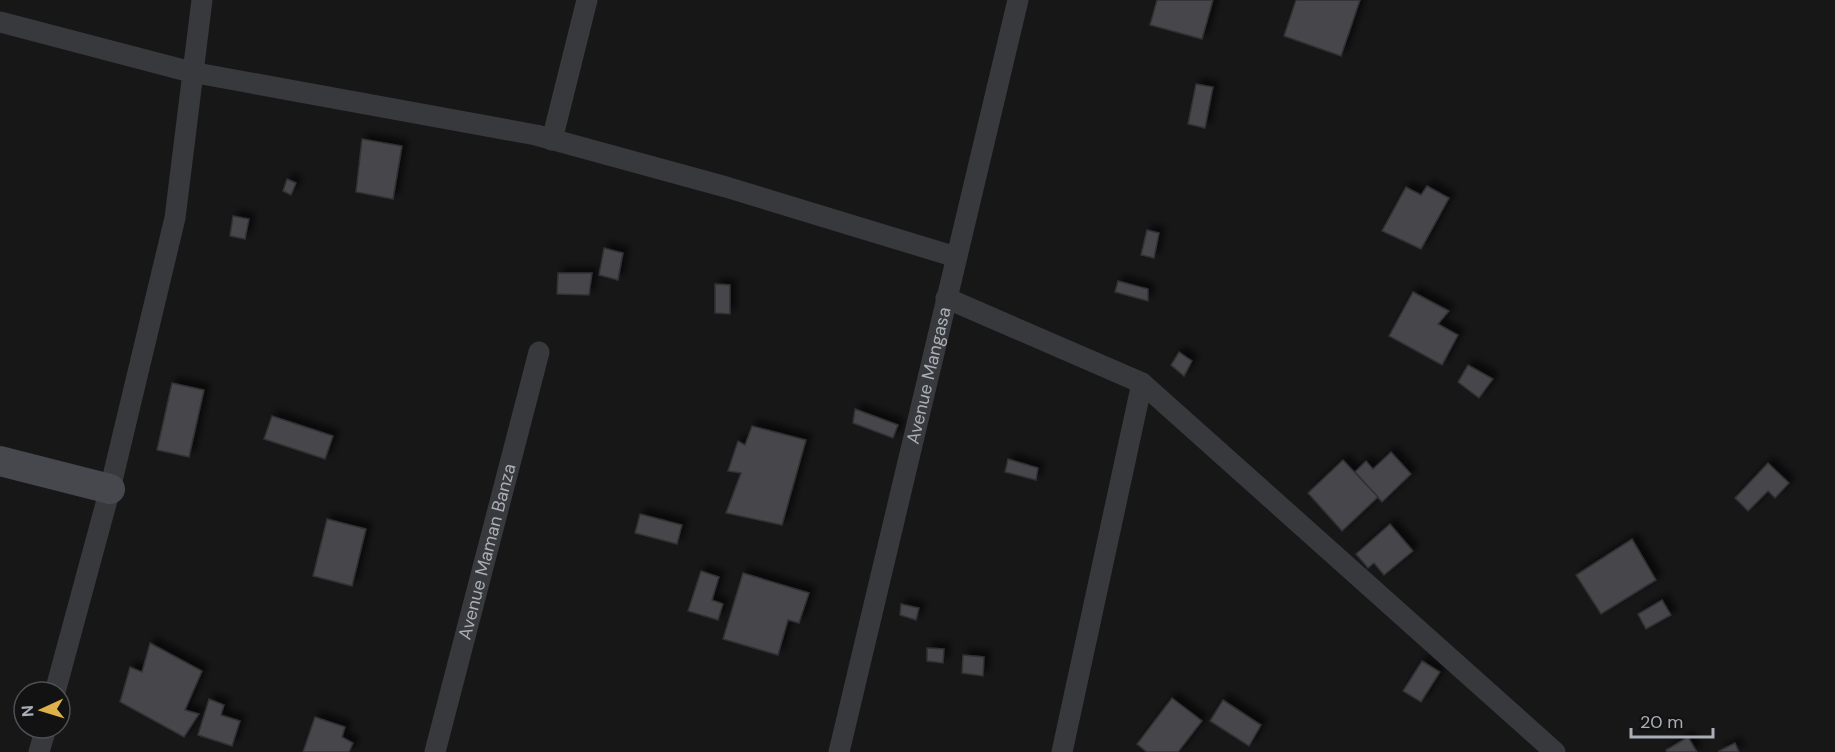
<svg xmlns="http://www.w3.org/2000/svg" width="1835" height="752" font-family="'DM Sans',sans-serif">
<style>
.building{fill:#46474b;stroke:#313134;stroke-width:1.5;filter:url(#shadow)}
.lines{fill:none;stroke-linecap:round;stroke-linejoin:round}
.street{stroke:#38393d;stroke-width:21}
.secondary{stroke:#46484d;stroke-width:30}
.labels{text-anchor:middle;stroke-width:4.5;stroke-linejoin:round;paint-order:stroke}
.street-label{font-size:18px;fill:#aaaeb7;stroke:#121213}
</style>
<defs>
<filter id="shadow"><feDropShadow dx="5.5" dy="-5.5" stdDeviation="3" flood-color="#0009"/></filter>
</defs>
<rect width="100%" height="100%" fill="#171718"/>
<g class="building">
<polygon points="1157,0 1213,0 1202,39 1150,25"/>
<polygon points="1296,0 1360,0 1341,56 1284,36"/>
<polygon points="1196,84 1213,87 1205,128 1188,124"/>
<polygon points="362,139 402,146 393,199 356,192"/>
<polygon points="287,179 296,183 291,195 283,191"/>
<polygon points="1427,186 1449,198 1421,249 1382,231 1406,187 1421,195"/>
<polygon points="233,216 249,219 245,239 230,236"/>
<polygon points="1147,230 1159,233 1154,258 1141,255"/>
<polygon points="604,248 623,253 618,280 599,275"/>
<polygon points="558,273 592,273 589,295 557,294"/>
<polygon points="1118,281 1148,289 1148,301 1115,292"/>
<polygon points="715,284 730,285 730,314 715,313"/>
<polygon points="1413,292 1449,311 1438,324 1458,335 1442,365 1389,336"/>
<polygon points="1179,352 1192,361 1184,376 1171,365"/>
<polygon points="1468,365 1493,379 1479,398 1458,382"/>
<polygon points="172,383 204,390 189,457 157,450"/>
<polygon points="855,409 898,425 893,438 853,423"/>
<polygon points="272,416 333,436 325,459 264,439"/>
<polygon points="752,426 806,440 782,525 726,513 741,473 728,471 738,441 745,445"/>
<polygon points="1391,452 1411,474 1382,502 1355,472 1366,461 1373,469"/>
<polygon points="1008,459 1038,468 1036,480 1005,472"/>
<polygon points="1343,460 1378,497 1342,531 1308,493"/>
<polygon points="1768,463 1789,483 1775,498 1768,491 1748,511 1735,498"/>
<polygon points="640,514 682,525 677,544 635,533"/>
<polygon points="327,519 366,529 352,586 313,576"/>
<polygon points="1390,524 1413,551 1384,575 1374,563 1368,568 1356,554"/>
<polygon points="1632,539 1656,580 1601,614 1576,575"/>
<polygon points="701,571 719,577 712,600 723,604 718,620 688,611"/>
<polygon points="743,573 809,593 799,623 788,620 778,655 723,639"/>
<polygon points="1662,600 1671,615 1646,629 1638,614"/>
<polygon points="901,604 919,608 916,620 900,615"/>
<polygon points="150,643 202,671 185,710 199,714 184,737 120,702 130,667 142,672"/>
<polygon points="927,648 944,649 943,663 927,661"/>
<polygon points="963,655 984,657 983,676 962,673"/>
<polygon points="1422,661 1440,672 1421,702 1403,691"/>
<polygon points="1172,698 1202,721 1178,752 1147,752 1137,744"/>
<polygon points="209,699 224,705 221,715 240,721 232,746 198,735"/>
<polygon points="1223,700 1261,725 1249,746 1210,721"/>
<polygon points="315,717 345,727 342,737 353,743 349,752 303,752"/>
<polygon points="1688,737 1697,752 1667,752 1666,750"/>
<polygon points="1735,743 1739,752 1719,752 1719,751"/>
</g>
<g class="lines">
<g class="street">
<polyline points="0,22 191,72 536,135 726,187 956,257"/>
<polyline points="552,140 587,0"/>
<polyline points="946,298 1142,383 1555,752"/>
<polyline points="55,692 110,489 175,218 202,0"/>
<polyline points="39,752 46,728"/>
<path id="s1" d="M 435,752 L 539,352"/>
<path id="s2" d="M 839,752 L 1018,0"/>
<polyline points="1062,752 1142,383"/>
</g>
<polyline class="secondary" points="0,461 110,489"/>
</g>
<g class="labels">
<g class="street-label">
<text dy="6" stroke="none"><textPath href="#s2" startOffset="387">Avenue Mangasa</textPath></text>
<text dy="6" stroke="none"><textPath href="#s1" startOffset="207">Avenue Maman Banza</textPath></text>
</g>
</g>
<g transform="translate(42 710) rotate(266)"><circle r="28" fill="#121213" stroke="#4f5055" stroke-width="1.5"/>
<path d="M0-4.5L10 22L0 15L-10 22Z" fill="#deb149"/>
<text y="-9" font-size="16" font-weight="bold" text-anchor="middle" fill="#aaaeb7">N</text>
</g>
<path d="M1631 728v9h82v-9" fill="none" stroke="#aaaeb7" stroke-width="3"/>
<text x="1640" y="728" font-size="18" fill="#aaaeb7" stroke="#121213" stroke-width="4.5" paint-order="stroke">20 m</text>
</svg>
